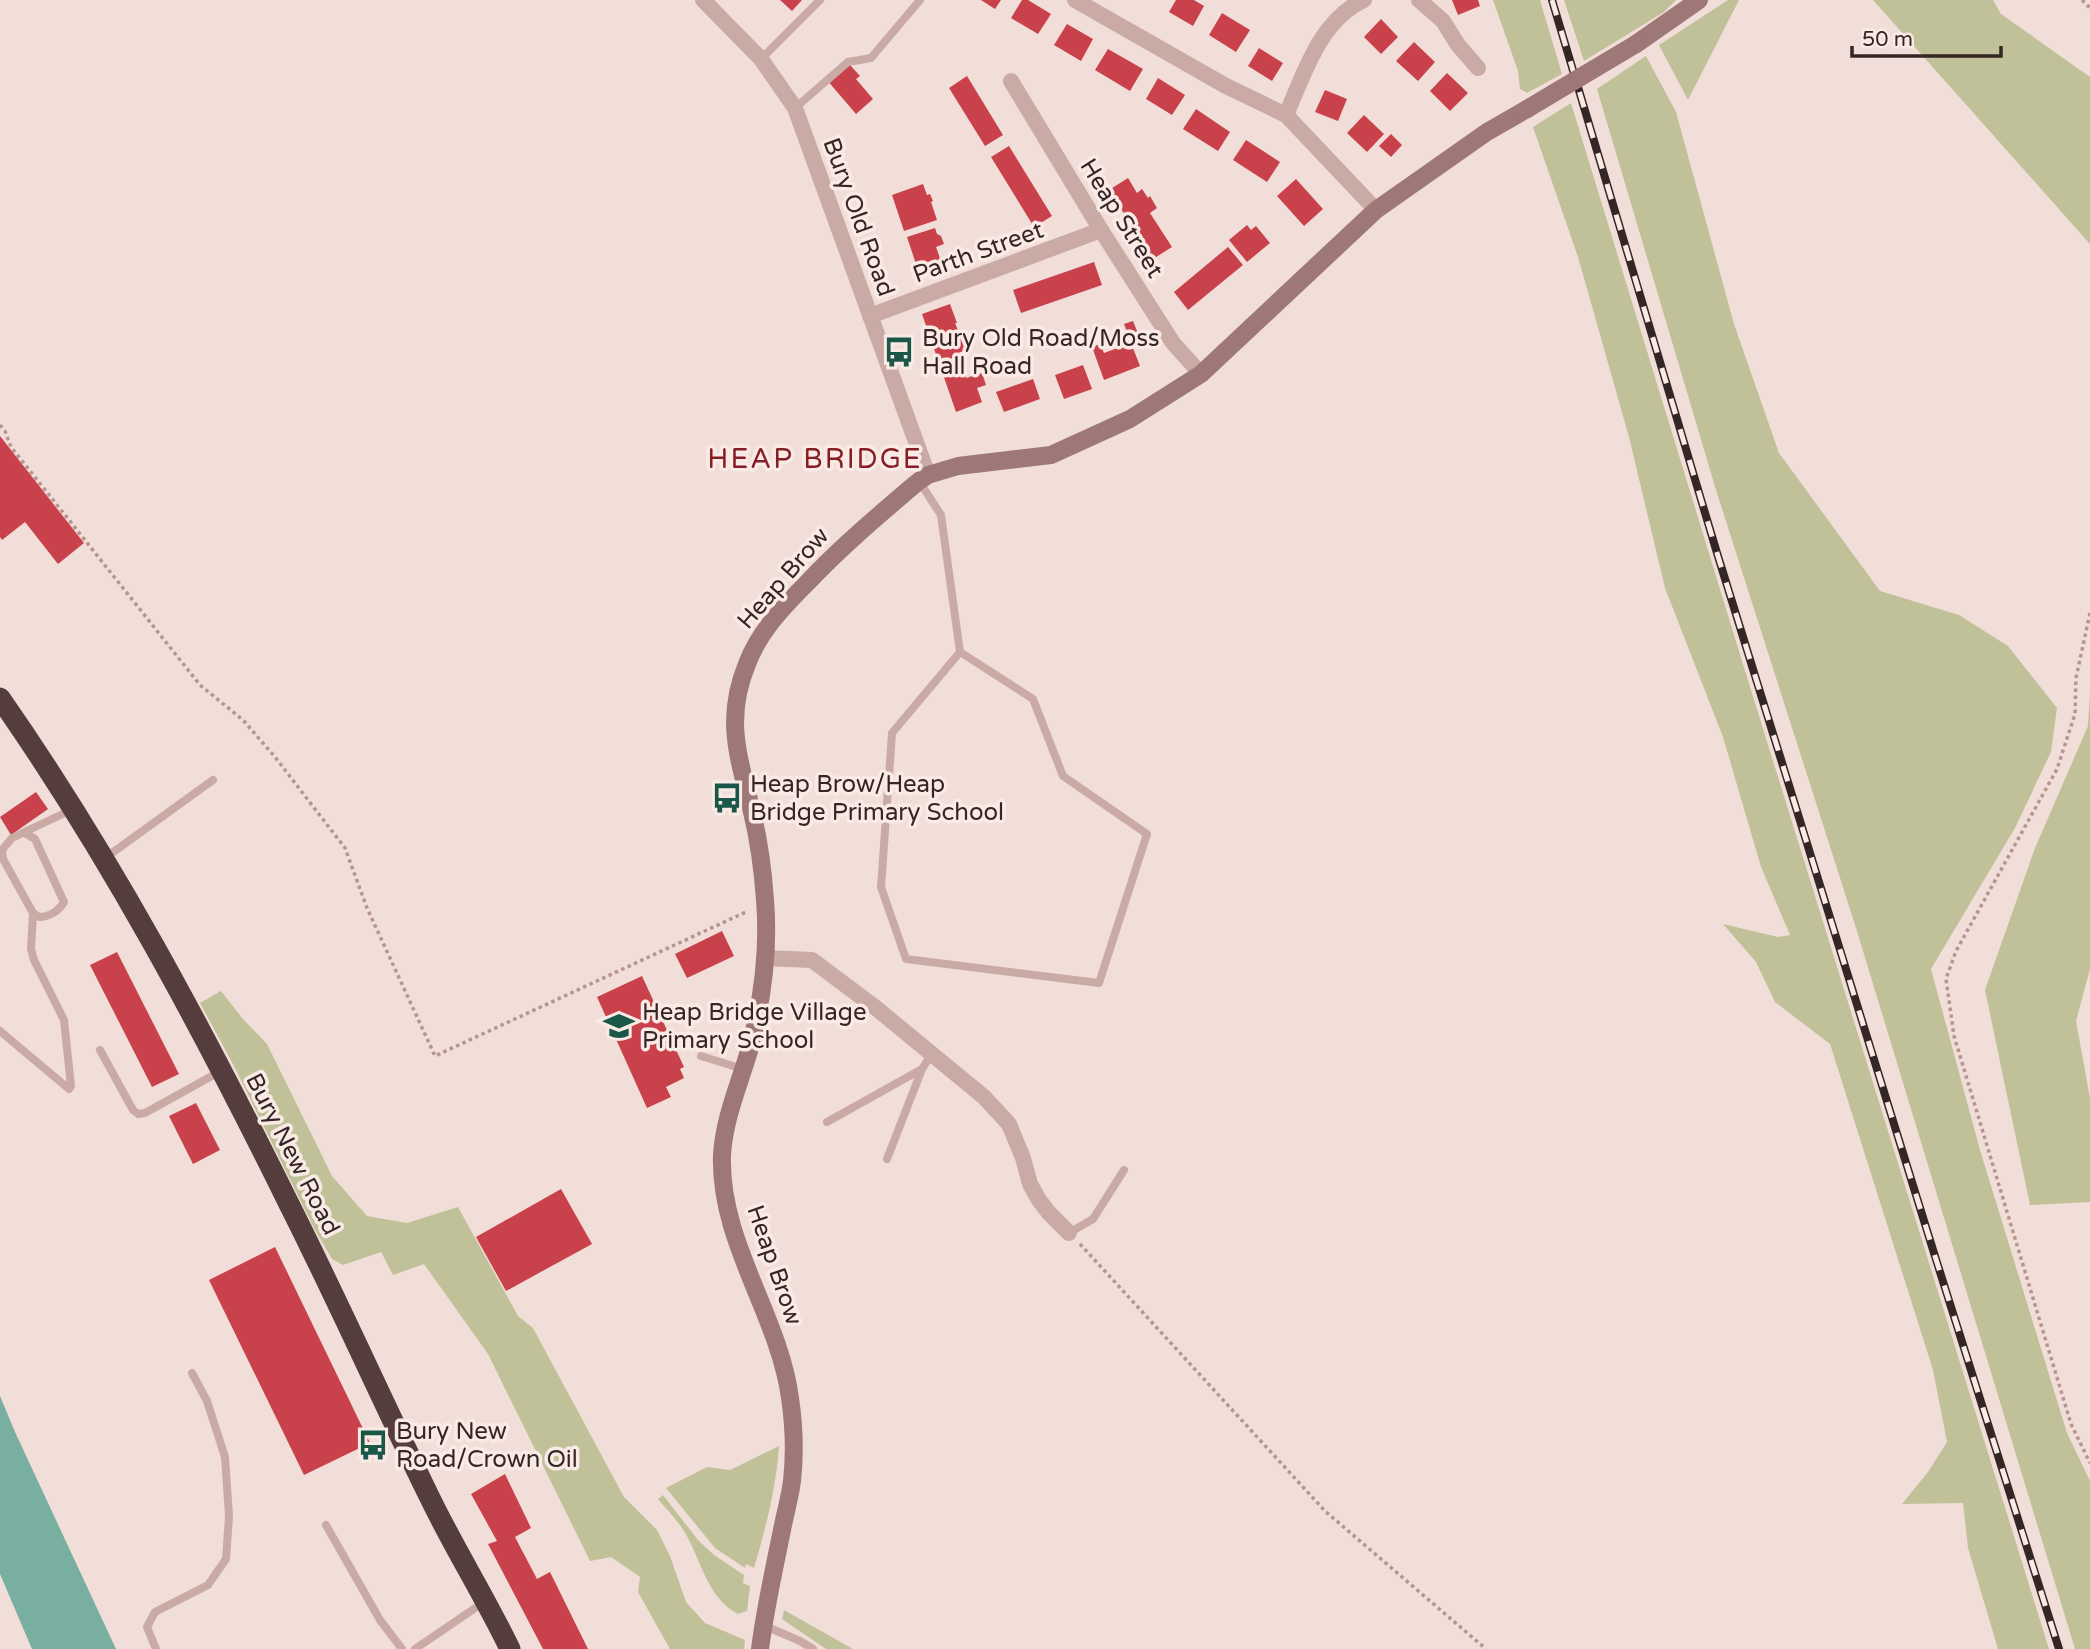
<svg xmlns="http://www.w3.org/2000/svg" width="2090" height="1649" font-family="'Varela Round',sans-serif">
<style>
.green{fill:#c0c199}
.water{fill:#78afa0}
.building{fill:#c8414b}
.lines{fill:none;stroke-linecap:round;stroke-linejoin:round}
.path{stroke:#b6948f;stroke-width:3.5;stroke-dasharray:3.5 3.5;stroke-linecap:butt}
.lane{stroke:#caaaa5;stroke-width:8}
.street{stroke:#caaaa5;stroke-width:16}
.secondary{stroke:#9d7876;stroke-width:18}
.highway{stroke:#563d3d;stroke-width:21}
.rail-casing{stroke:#352626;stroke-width:8}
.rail{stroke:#f9eae5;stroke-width:5;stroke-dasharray:16;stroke-linecap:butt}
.secondary-bridge{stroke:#9d7876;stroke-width:18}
.labels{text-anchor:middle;stroke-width:7;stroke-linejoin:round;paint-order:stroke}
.street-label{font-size:24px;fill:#352626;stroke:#f9eae5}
.poi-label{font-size:24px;fill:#352626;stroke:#f9eae5;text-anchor:start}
.quarter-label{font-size:28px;letter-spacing:2px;fill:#861e26;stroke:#f9eae5}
</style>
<rect width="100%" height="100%" fill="#f2ded9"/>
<g class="green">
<polygon points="1493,0 1540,0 1562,74 1527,93 1520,89 1518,71"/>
<polygon points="1564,0 1676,0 1664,12 1584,61"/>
<polygon points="1728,0 1739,0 1688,100 1659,45"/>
<polygon points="1873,0 1993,0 2001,14 2090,77 2090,244"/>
<polygon points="1646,56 1676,112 1734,324 1779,453 1880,591 1959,615 2008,646 2057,708 2051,752 2015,828 1931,969 1980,1150 2067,1433 2090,1481 2090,1649 2075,1649 1856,928 1716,490 1597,89"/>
<polygon points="1571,103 1742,661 2049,1649 1998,1649 1968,1548 1963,1503 1902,1504 1928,1472 1947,1442 1933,1370 1830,1044 1775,1002 1756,962 1723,924 1778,937 1790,935 1761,867 1723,737 1665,588 1629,437 1578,257 1533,127"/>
<polygon points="2090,692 2090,969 2076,1021 2090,1098 2090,1202 2030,1205 1985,990 2035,848 2088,726"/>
<polygon points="221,991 243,1019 267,1044 332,1176 367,1216 407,1223 458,1207 518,1316 533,1328 624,1497 657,1530 670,1556 686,1602 705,1623 745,1640 744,1649 670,1649 638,1592 640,1577 611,1557 590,1561 488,1354 424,1264 393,1275 381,1252 343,1265 332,1259 314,1228 235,1068 200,1003"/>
<path d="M 779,1446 C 776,1488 766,1527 754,1568 L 746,1564 L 745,1568 L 715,1548 L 666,1488 L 707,1467 L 730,1470 Z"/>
<path d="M 663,1495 L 698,1540 L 714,1555 L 744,1575 L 743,1583 L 750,1586 L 747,1611 L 738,1614 C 709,1599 702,1565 688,1538 C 681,1524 668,1511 658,1499 Z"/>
<polygon points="784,1610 853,1649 826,1649 782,1619"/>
</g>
<polygon class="water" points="0,1396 15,1432 116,1649 32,1649 0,1574"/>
<g class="building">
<polygon points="780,0 802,0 792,11"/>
<polygon points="981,0 1001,0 995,9"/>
<polygon points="1022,0 1028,0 1051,14 1038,34 1011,18"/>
<polygon points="1176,0 1194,0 1204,6 1193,26 1169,12"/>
<polygon points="1452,0 1478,0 1480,6 1458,15"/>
<polygon points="1222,13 1250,30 1236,52 1209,35"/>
<polygon points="1381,19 1398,37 1381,54 1364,37"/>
<polygon points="1067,24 1093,39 1081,61 1054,45"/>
<polygon points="1414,42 1435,62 1418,81 1396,61"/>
<polygon points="1259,48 1283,63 1272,81 1248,66"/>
<polygon points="1108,49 1143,69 1130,91 1095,70"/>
<polygon points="850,65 860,76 856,79 873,99 856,114 827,80"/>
<polygon points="1447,73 1468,93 1450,111 1430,91"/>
<polygon points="967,76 1003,135 985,146 949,88"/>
<polygon points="1158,78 1185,95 1172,115 1146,99"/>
<polygon points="1325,90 1347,99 1338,121 1315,112"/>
<polygon points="1196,109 1230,132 1218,151 1183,129"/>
<polygon points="1364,115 1384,134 1367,152 1347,133"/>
<polygon points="1391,134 1402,145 1391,157 1379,146"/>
<polygon points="1246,140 1280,162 1267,182 1233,160"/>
<polygon points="1009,146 1052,216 1034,227 991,157"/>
<polygon points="1128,178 1137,193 1142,189 1148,198 1150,196 1157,208 1150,213 1172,247 1153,259 1109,190"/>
<polygon points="1296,179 1323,209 1304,226 1277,196"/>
<polygon points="923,184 927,195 930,194 933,201 931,202 937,220 904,231 892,195"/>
<polygon points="1247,225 1251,230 1256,226 1270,243 1247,262 1229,240"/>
<polygon points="935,228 937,234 941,236 944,244 936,247 942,264 919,273 907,237"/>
<polygon points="1228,247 1243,265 1188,310 1174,292"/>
<polygon points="1094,262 1102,285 1021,313 1013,290"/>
<polygon points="950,304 957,323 955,323 966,350 958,353 966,378 982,373 986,385 977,388 982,402 956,412 922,314"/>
<polygon points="1133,321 1139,336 1130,339 1124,324"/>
<polygon points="1131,343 1140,366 1104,380 1092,347 1100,344 1104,353"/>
<polygon points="1083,365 1092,389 1064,399 1055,375"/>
<polygon points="1033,379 1040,399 1004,412 996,392"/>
<polygon points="0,436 84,543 58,564 25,522 2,540 0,537"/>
<polygon points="36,792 48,809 11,835 0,817"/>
<polygon points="722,931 734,956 687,978 675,954"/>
<polygon points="117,952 179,1074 152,1087 90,965"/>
<polygon points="642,976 684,1067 680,1069 684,1078 666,1087 671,1097 647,1108 597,997"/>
<polygon points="196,1103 220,1150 193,1164 169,1116"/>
<polygon points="561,1189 592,1244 506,1291 476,1237"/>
<polygon points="275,1247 370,1443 304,1475 209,1280"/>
<polygon points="505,1474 531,1528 515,1537 537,1579 550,1572 588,1649 543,1649 488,1544 497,1541 471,1494"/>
</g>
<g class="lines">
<g class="path">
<polyline points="2082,0 2090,8"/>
<polyline points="0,425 5,431 11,447 200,685 243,720 275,757 345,848 367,908 435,1056 748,911"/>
<polyline points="2090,613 2076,678 2075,714 2057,769 1956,951 1946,979 1954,1036 2071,1424 2090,1463"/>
<polyline points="1080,1244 1325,1511 1486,1649"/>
</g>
<g class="lane">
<polyline points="761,59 820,0"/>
<polyline points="795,108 848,62 871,58 920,0"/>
<polyline points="919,481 941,515 960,652 892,733 881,887 906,959 1099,983 1147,834 1063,776 1033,699 960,652"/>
<path d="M 25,833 L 35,839 L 64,902 C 59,911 49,917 39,917 L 33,913"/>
<polyline points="105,858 213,780"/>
<polyline points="0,1031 69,1089 71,1086 64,1020 34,960 31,949 33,913 3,859 2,850 12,838 71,810"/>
<polyline points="100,1050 133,1110 138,1114 145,1113 219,1072"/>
<polyline points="701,1056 743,1069"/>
<polyline points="827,1122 922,1069 932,1053"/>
<polyline points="887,1159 922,1069"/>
<polyline points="1069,1233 1093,1219 1124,1170"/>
<polyline points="326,1525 380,1620 402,1649"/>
<polyline points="763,1625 800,1641 813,1649"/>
<polyline points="156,1649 147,1627 155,1612 208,1585 226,1559 229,1516 225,1457 207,1401 192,1373"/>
<polyline points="415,1649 484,1602"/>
</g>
<g class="street">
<polyline points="703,0 761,59 795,108 928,475"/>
<polyline points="1075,0 1226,86 1286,115 1376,210"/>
<polyline points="1419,0 1443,21 1458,45 1478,68"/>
<polyline points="1011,81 1101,230 1173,343 1201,374"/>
<path d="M 1286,115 C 1304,74 1320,20 1364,0"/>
<polyline points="870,316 1101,230"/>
<polyline points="764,958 812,960 876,1008 984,1097 1009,1124 1023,1158 1030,1184 1039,1200 1049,1213 1069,1233"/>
</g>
<g class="secondary">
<polyline points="1636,44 1699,0"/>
<path d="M 760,1649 C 765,1609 774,1570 782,1530 C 785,1514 790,1497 792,1481 C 795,1454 794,1425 790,1398 C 779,1315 719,1242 722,1155 C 724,1119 739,1085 749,1051 C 762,1003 769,949 765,900 C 763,871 759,841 752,812 C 739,757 724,720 747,664 C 759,632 783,607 807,583 C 843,545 880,514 919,481 L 928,475 L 958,466 L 1051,455 L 1130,419 L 1201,374 L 1376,210 L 1487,132 L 1527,109"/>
</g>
<path class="highway" d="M 0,698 C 111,857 202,1028 288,1202 C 337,1299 381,1398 429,1496 C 454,1548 485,1597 510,1649"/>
<g class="rail-casing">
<polyline id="rail" points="1552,0 1717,553 1934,1253 2059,1649"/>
</g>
<use href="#rail" class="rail"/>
<polyline class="secondary-bridge" points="1527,109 1636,44"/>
</g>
<defs>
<g id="bus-bare" transform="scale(2.415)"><path d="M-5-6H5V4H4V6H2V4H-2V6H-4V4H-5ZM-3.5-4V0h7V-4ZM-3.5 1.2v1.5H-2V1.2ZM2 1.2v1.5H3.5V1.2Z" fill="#1b5748" stroke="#f9eae5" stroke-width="2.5" paint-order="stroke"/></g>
<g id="school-bare" transform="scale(2.415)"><path d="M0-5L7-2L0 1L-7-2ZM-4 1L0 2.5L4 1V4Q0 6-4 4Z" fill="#1b5748" stroke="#f9eae5" stroke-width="2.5" paint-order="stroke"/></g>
</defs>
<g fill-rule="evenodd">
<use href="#bus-bare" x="899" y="352"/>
<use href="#bus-bare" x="727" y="798"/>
<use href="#school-bare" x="619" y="1026"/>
<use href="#bus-bare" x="373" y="1445"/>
</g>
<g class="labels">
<g class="street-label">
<text transform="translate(859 217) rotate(70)" y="8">Bury Old Road</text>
<text transform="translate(1122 218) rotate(58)" y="8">Heap Street</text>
<text transform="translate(978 252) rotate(-20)" y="8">Parth Street</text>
<text transform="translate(783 578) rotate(-49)" y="8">Heap Brow</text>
<text transform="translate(293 1154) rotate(63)" y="8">Bury New Road</text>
<text transform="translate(775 1265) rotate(71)" y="8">Heap Brow</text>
</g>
<g class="poi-label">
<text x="922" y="346">Bury Old Road/Moss<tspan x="922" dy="28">Hall Road</tspan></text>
<text x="750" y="792">Heap Brow/Heap<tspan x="750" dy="28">Bridge Primary School</tspan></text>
<text x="642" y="1020">Heap Bridge Village<tspan x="642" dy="28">Primary School</tspan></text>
<text x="396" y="1439">Bury New<tspan x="396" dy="28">Road/Crown Oil</tspan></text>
</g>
<g class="quarter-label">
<text x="815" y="468">HEAP BRIDGE</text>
</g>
</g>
<path d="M1852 46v10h149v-10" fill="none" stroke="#352626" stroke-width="3.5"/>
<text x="1862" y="46" font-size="21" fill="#352626" stroke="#f9eae5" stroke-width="5" paint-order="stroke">50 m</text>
</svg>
